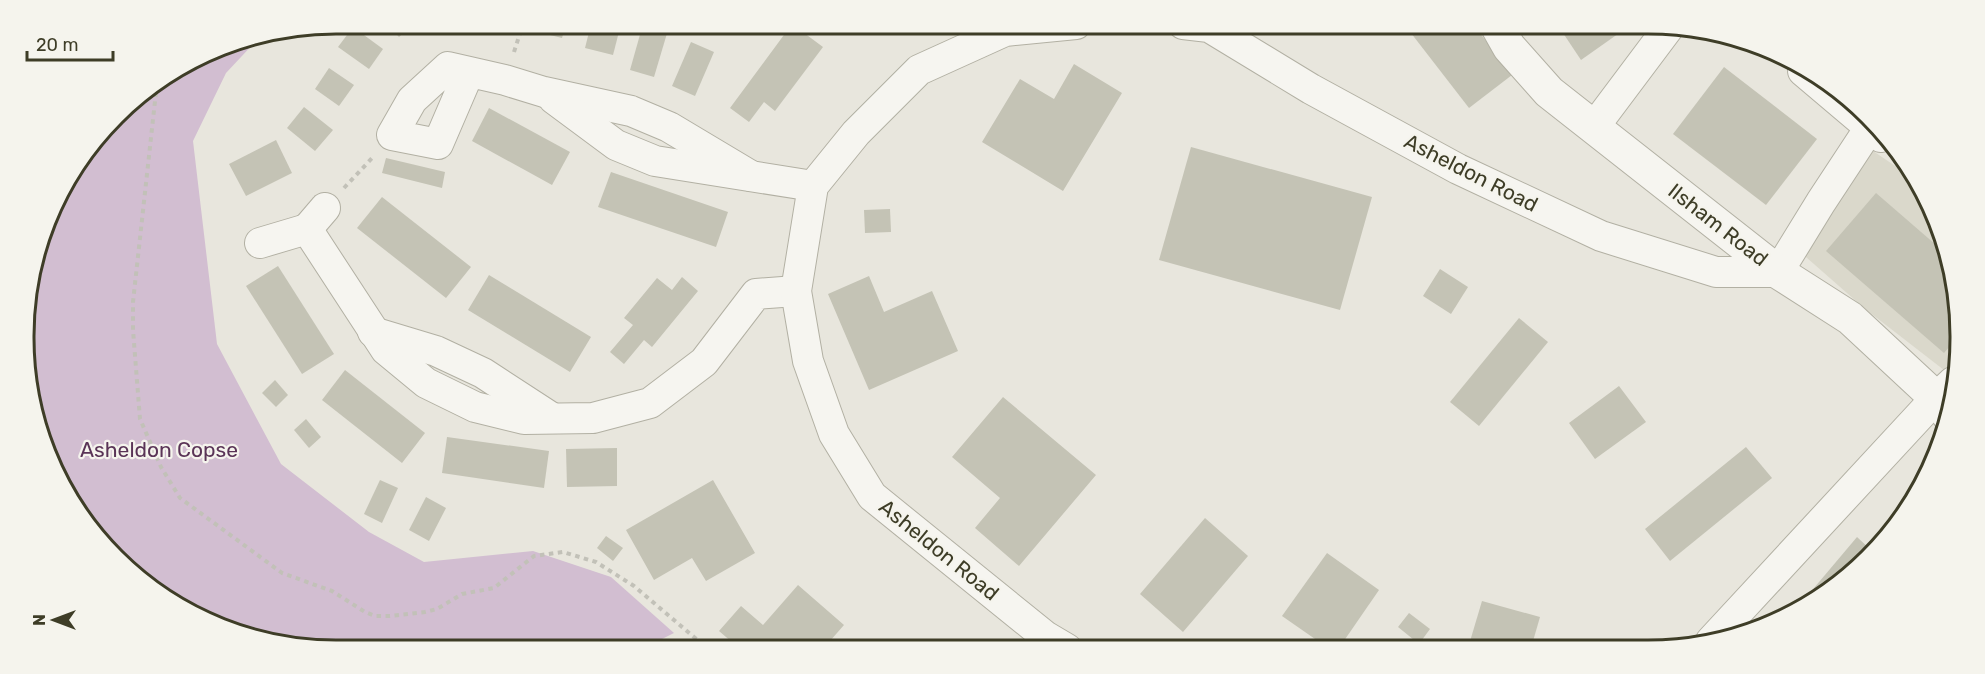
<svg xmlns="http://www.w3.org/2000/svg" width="1985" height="674" font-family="Rubik,sans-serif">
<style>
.built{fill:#dad8cb}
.green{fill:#d2bed1}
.building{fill:#c4c3b5}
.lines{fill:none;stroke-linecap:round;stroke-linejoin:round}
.minor-casing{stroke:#b2b0a3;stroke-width:32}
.tertiary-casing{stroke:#b2b0a3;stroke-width:35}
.path{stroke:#c2c1b8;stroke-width:4;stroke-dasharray:4.5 4.5;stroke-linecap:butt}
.minor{stroke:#f6f5f0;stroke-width:30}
.tertiary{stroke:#f6f5f0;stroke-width:33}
.labels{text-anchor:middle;stroke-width:4.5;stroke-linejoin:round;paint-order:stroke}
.street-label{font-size:21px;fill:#3e3d27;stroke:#f5f4ed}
.park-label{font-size:21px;fill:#5a3457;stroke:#f5f4ed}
.rim{fill:none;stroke:#3e3d27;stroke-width:3}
</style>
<rect width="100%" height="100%" fill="#e8e6dd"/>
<polygon class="built" points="1870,149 1919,182 1958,296 1953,377 1864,308 1798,250"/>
<polygon class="green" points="257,40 226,73 193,141 217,344 281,464 369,532 424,562 533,551 611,577 674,633 642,649 337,650 256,639 163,597 77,511 35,418 27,296 56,198 130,102 218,48"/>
<g class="building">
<polygon points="387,24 413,24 399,37"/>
<polygon points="541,24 566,24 562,38 538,32"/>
<polygon points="591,24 621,24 613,55 585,48"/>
<polygon points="643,24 668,30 654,77 630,70"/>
<polygon points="792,24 823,47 775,111 764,102 749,122 730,108"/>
<polygon points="1404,24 1473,24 1512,75 1469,108"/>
<polygon points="1557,24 1632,24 1581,60"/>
<polygon points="353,27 383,49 369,69 338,47"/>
<polygon points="691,42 714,52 695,96 672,86"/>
<polygon points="1074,64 1122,93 1063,191 982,142 1020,79 1054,99"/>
<polygon points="1724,67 1817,139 1766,205 1673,134"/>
<polygon points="329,68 354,85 339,106 315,89"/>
<polygon points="304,107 333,130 315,151 287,128"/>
<polygon points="489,108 570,152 552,185 472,141"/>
<polygon points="276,140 292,173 246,196 229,164"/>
<polygon points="1191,147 1372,197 1340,310 1159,260"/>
<polygon points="386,158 445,172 442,188 382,173"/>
<polygon points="611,172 728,212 716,247 598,207"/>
<polygon points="1876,193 1943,251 1958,296 1955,340 1944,353 1826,251"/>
<polygon points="382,197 471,267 446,298 357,228"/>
<polygon points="890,209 891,232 865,233 864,210"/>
<polygon points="278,266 334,354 302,374 246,286"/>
<polygon points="1440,269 1468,287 1451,314 1423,296"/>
<polygon points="489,275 591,337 570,372 468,310"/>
<polygon points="869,276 884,312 932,291 958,351 869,390 828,294"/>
<polygon points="682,277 698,291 652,347 644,340 624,364 610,352 633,325 624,318 657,278 672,290"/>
<polygon points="1519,318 1548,342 1479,426 1450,402"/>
<polygon points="345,370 425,433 402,463 322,400"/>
<polygon points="275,380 288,395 276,407 262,393"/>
<polygon points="1619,386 1646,422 1595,459 1569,423"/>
<polygon points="1003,397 1096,475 1019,566 975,528 1000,498 952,457"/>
<polygon points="306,419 321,437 309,448 294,430"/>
<polygon points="447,437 549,451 544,488 442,473"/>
<polygon points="1746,447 1772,478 1670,561 1645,529"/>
<polygon points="617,448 617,486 567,487 566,449"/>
<polygon points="380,480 398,488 382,523 364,514"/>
<polygon points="713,480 755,553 706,581 692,558 654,580 626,530"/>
<polygon points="426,497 446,508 429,541 409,530"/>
<polygon points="1205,518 1248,556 1183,632 1140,594"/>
<polygon points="606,536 623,548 613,561 597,548"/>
<polygon points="1857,537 1872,551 1855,572 1805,603 1803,601"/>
<polygon points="1327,553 1379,590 1339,648 1328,648 1282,616"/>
<polygon points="798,585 844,625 823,649 740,649 719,631 741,606 763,625"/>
<polygon points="1482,601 1540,617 1531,648 1468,648"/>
<polygon points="1409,613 1430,629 1419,644 1398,627"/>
</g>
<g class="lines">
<g class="minor-casing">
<g id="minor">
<polyline points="1183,24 1209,27 1311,89 1458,169 1601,236 1716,272 1778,272 1821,202 1869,129"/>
<polyline points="1803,71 1881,137"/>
<polyline points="469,72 438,144 392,135 412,100 448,67 505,80 544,92 631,111 669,127 751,176"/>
<polyline points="554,99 616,145 655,161 813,186"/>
<polyline points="1594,127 1669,27"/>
<polyline points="307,229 325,208"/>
<polyline points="260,243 307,229 386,350 426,383 475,407 524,419 593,418 650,403 704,362 756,294 796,291"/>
<polyline points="373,332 436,351 483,373 552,418"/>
<polyline points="1711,641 1936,398 1953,382"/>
<polyline points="1067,649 1045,636 872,496 834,434 808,361 796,291 813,186 856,133 919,70 1005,31 1076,24"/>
</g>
</g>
<g class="tertiary-casing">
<polyline id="tertiary" points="1496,24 1509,47 1549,92 1778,272 1850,318 1936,398 1950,417"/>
</g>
<g class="path">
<polyline points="514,52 523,24"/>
<polyline points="159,84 156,92 133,302 133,330 140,419 161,467 180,498 282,573 332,591 365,612 375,616 390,616 425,612 437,609 462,594 494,588 534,556 563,552 596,562 634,586 708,649"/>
<polyline points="344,188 374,156"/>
</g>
<use href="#minor" class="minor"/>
<use href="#tertiary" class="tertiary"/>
</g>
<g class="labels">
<g class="street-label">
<text transform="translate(1471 173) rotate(27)" y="7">Asheldon Road</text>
<text transform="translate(1718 225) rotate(38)" y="7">Ilsham Road</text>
<text transform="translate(939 550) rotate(39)" y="7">Asheldon Road</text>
</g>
<g class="park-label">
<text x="159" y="457">Asheldon Copse</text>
</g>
</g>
<path d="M0 0H1985V674H0ZM336 34H1648A302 302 0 0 1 1950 336V338A302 302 0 0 1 1648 640H336A302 302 0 0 1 34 338V336A302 302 0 0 1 336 34Z" fill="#f5f4ed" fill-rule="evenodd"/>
<path class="rim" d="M336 34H1648A302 302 0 0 1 1950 336V338A302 302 0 0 1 1648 640H336A302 302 0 0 1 34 338V336A302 302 0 0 1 336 34Z"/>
<g transform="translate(54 620) rotate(270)" stroke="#f5f4ed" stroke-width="4.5" paint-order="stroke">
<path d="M0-4.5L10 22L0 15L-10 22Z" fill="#3e3d27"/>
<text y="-9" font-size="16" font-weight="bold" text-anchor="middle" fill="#3e3d27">N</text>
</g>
<path d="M27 51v9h86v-9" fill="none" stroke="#3e3d27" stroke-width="3"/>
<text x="36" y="51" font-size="18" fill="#3e3d27" stroke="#f5f4ed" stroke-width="4.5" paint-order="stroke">20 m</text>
</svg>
